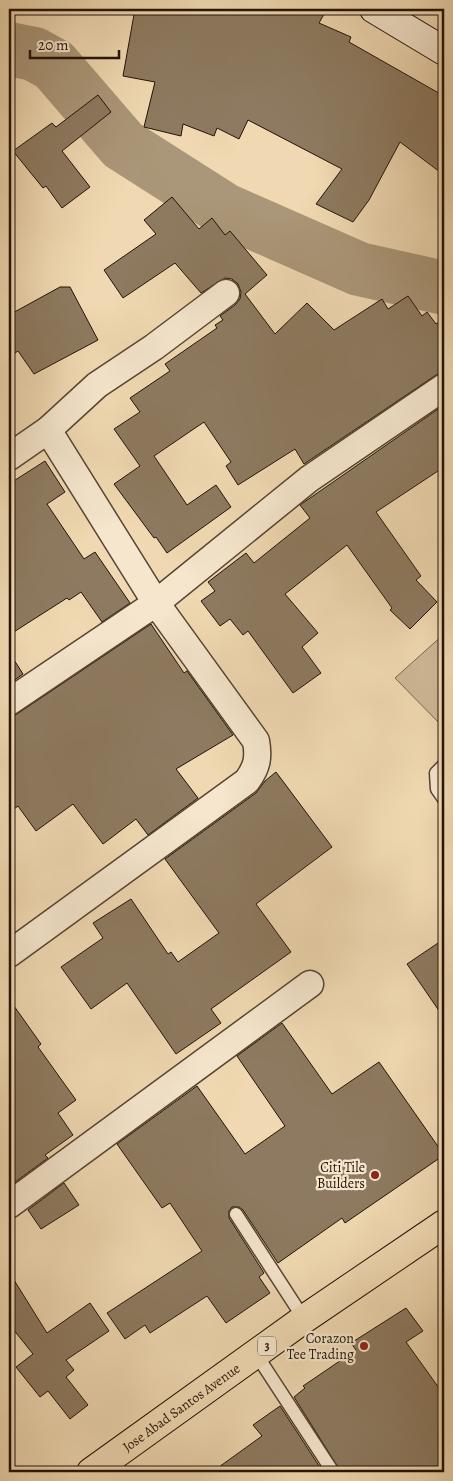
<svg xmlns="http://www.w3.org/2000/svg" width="453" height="1481" font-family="Alegreya,serif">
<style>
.green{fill:#cdb795;stroke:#78654e}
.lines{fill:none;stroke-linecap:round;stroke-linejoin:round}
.river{stroke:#aa9678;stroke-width:54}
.building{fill:#8d7a60;stroke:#221307}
.lane-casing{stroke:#564432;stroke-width:15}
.street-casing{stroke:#564432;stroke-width:29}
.secondary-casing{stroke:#221307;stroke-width:30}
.highway-casing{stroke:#221307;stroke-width:30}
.lane{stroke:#f5e6cd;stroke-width:12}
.street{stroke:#f5e6cd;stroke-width:26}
.secondary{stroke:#f5e6cd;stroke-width:28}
.highway{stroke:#f0d9b2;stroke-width:28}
.poi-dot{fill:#8f2418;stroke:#f5e6cd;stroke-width:2}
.labels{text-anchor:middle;stroke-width:4.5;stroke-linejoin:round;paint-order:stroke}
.shield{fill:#f5e6cd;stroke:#615242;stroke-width:1}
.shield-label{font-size:12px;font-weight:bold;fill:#221307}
.poi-label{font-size:14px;fill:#221307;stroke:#f5e6cd;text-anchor:end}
.street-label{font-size:14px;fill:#221307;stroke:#f5e6cd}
</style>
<rect width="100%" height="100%" fill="#f0d9b2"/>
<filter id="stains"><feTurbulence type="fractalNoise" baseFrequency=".004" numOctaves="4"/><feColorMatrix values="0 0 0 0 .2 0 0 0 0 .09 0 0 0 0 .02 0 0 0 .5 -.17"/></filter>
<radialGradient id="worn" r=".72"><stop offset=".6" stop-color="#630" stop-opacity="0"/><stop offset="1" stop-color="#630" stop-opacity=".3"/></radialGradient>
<polygon class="green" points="444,634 444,728 395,678"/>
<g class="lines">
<polyline class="river" points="9,49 34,54 54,65 123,145 225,210 359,269 444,288"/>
</g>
<g class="building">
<polygon points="135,9 327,9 319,23 351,37 349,42 444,96 444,175 400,142 369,200 353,222 316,204 342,169 248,120 239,139 217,128 214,136 183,124 181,136 144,127 155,82 123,76"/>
<polygon points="98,95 111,112 62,151 90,187 62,208 46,186 43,188 13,151 52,123 56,127"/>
<polygon points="172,197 199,229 212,218 225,235 230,231 267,275 245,294 275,334 307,303 334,330 382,299 388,309 408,296 422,316 427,312 436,324 444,318 444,372 436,375 304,464 295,449 238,485 226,466 231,462 204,422 154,456 187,505 216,485 231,507 167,553 156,537 154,538 114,484 140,466 114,429 140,412 130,398 170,371 165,364 217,328 215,325 223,320 220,316 235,305 240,299 241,292 238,284 232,279 225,278 201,293 175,263 123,298 104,270 156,234 144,220"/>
<polygon points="60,287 70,287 98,340 34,374 18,351 9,357 9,315"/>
<polygon points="444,405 444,467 376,512 421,576 416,580 437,602 410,629 390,610 392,608 347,545 285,594 318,633 302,647 321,673 293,693 248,631 243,635 230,619 220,626 201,601 215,591 208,582 246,553 254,563 310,518 300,505"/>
<polygon points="45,461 65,492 47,504 84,559 95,552 130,603 102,622 81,592 69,600 67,598 9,635 9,484"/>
<polygon points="151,624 184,673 187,671 233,735 176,769 198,798 148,835 136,819 103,844 73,804 36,831 18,806 9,813 9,717 17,714"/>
<polygon points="9,652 23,674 9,684"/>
<polygon points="276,772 332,847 256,904 291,952 211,1009 221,1023 176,1054 127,983 91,1009 61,967 103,938 93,923 131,899 168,954 171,952 178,962 219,933 165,859 256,793 265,781"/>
<polygon points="444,939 444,1018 407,964"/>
<polygon points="9,999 41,1044 38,1047 76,1100 58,1113 73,1135 45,1155 48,1158 11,1185 9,1182"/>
<polygon points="282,1023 332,1094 379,1062 444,1155 345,1223 342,1218 278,1263 243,1210 239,1207 232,1207 229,1211 229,1218 264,1273 259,1277 270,1293 226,1323 207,1296 150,1333 145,1325 125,1339 107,1313 202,1251 170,1203 162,1208 117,1144 197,1086 245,1154 285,1126 237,1056"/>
<polygon points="64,1183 79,1205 41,1229 28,1210"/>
<polygon points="9,1272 47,1333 90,1303 109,1331 66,1360 74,1370 66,1377 88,1405 70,1419 48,1391 40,1397 16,1367 33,1354 9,1324"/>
<polygon points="406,1308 423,1331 406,1342 444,1395 444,1472 341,1472 294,1397 305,1388 303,1386 356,1350 351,1343"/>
<polygon points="280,1406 323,1472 212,1472 262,1436 253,1425"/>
</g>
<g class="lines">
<g class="lane-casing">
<g id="lane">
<polyline points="444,765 436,773 437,789 444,799"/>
<polyline points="236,1214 304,1319"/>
<polyline points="256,1354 333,1472"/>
</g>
</g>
<g class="street-casing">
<g id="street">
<polyline points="9,457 48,430 97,385 154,347 226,293"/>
<polyline points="9,702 156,603 309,479 444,387"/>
<path d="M 9,954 L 247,781 C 257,767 259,758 256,741 L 156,603 L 48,430"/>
<polyline points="9,1205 310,984"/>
</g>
</g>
<g class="secondary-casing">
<polyline id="secondary" points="374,9 444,51"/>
</g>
<g class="highway-casing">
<g id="highway">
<path id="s1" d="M 91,1472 L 304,1319 L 444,1224"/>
</g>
</g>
<use href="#lane" class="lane"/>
<use href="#street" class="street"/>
<use href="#secondary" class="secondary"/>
<use href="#highway" class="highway"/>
</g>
<g class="poi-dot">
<circle cx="375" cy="1175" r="5"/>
<circle cx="364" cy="1346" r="5"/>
</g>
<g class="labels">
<rect class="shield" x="258" y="1336.5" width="18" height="19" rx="4"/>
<g class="shield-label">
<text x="267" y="1350">3</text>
</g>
<g class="poi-label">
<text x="365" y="1172">Citi Tile<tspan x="365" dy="16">Builders</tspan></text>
<text x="354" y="1343">Corazon<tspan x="354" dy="16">Tee Trading</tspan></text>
</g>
<g class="street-label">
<text dy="5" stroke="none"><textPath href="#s1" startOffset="111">Jose Abad Santos Avenue</textPath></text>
</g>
</g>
<rect width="453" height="1481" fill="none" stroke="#f0d9b2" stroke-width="30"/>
<rect x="10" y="10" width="433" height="1461" fill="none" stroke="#221307" stroke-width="2.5"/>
<rect x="15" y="15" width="423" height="1451" fill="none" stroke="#221307"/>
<path d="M30 50v8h89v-8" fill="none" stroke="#221307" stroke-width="2.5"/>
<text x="38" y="50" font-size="15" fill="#221307" stroke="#f5e6cd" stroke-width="4" paint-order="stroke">20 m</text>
<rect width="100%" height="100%" filter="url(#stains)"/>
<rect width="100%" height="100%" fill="url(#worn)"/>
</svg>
